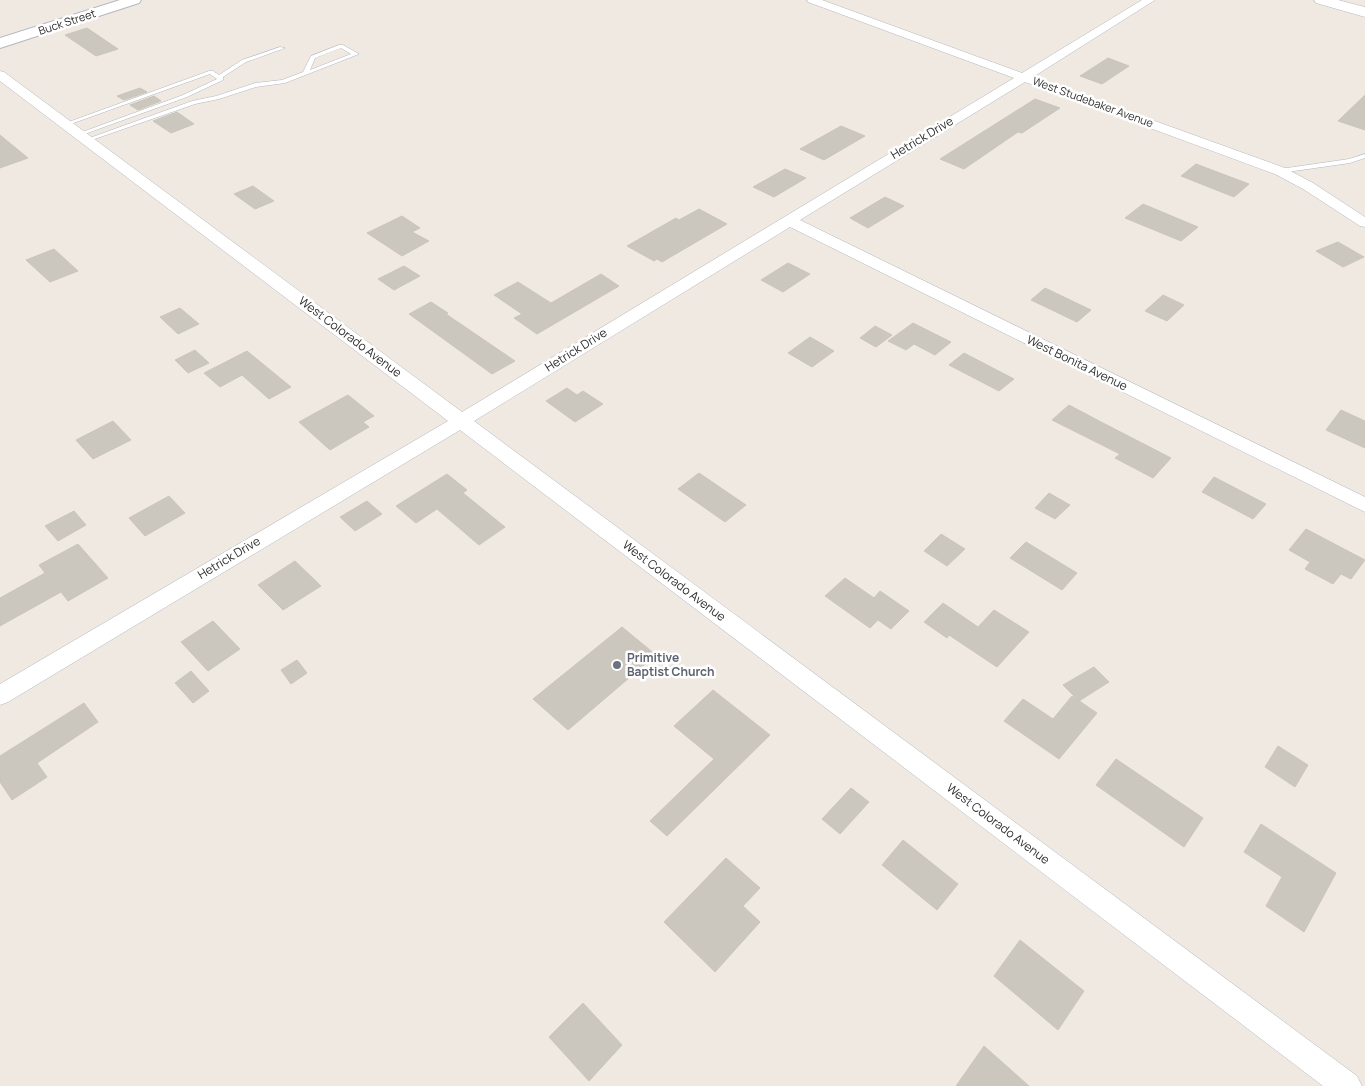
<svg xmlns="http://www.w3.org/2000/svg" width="1365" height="1086" font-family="Manrope,sans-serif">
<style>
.building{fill:#cbc7bf;stroke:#cbc5ba}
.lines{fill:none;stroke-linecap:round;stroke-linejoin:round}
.service-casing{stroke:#b4b7c1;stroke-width:1}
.minor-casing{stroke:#b4b7c1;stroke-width:1}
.tertiary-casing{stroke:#b4b7c1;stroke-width:2}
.secondary-casing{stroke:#b4b7c1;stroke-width:1}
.service{fill:#fff;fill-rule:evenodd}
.minor{fill:#fff;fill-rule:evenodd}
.tertiary{fill:#fff;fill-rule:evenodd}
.secondary{fill:#fff;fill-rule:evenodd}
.worship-dot{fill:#6b7280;stroke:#fff;stroke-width:2}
.labels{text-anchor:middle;stroke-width:5;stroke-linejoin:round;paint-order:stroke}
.far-street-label{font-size:11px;fill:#2e2e2e;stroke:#fff}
.street-label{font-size:12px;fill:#2e2e2e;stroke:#fff}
.worship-label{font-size:12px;font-weight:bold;fill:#5b616d;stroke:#fff;text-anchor:start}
</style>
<rect width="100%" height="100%" fill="#efe9e1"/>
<g class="building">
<polygon points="87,28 118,49 96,56 65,35"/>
<polygon points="1108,58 1129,66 1102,84 1080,76"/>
<polygon points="140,88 147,92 124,100 117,96"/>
<polygon points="1365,95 1365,130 1338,121"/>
<polygon points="154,96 161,101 138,110 130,105"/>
<polygon points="1035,99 1060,108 1022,133 1018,132 964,169 940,159"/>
<polygon points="177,112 194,124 171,133 153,121"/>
<polygon points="841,126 865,136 824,160 800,149"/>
<polygon points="0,135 28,158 0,168"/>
<polygon points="1196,164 1249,184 1234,197 1181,176"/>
<polygon points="785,169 806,178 774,197 753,187"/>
<polygon points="253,186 274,201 255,209 234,194"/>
<polygon points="885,197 904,206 868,228 850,218"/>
<polygon points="1143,204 1198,227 1181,241 1125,218"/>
<polygon points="699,209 727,224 662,262 657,259 654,261 627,246 676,218 679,220"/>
<polygon points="402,216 420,228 412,232 429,241 402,256 367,233"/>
<polygon points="1338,242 1364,257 1343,267 1316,251"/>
<polygon points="54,249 78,271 50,282 26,260"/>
<polygon points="788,263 810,274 783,292 761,280"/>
<polygon points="404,266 420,276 394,290 378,279"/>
<polygon points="601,274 619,286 537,334 514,318 522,314 494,295 518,282 551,303"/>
<polygon points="1045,288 1091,310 1077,322 1031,300"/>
<polygon points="1163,295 1184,305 1167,321 1145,311"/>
<polygon points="431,302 448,313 446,314 515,361 492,374 409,314"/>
<polygon points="180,308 199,324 178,334 160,317"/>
<polygon points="913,323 951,342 935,355 914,344 906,350 888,341"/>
<polygon points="875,326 892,335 876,347 860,338"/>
<polygon points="810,337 834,351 812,367 788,353"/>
<polygon points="195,350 209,363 188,373 175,360"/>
<polygon points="247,351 291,387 269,399 242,375 220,387 204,373"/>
<polygon points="964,353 1014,379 999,391 949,365"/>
<polygon points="567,388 577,395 583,391 603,404 575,422 546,401"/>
<polygon points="348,395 374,416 363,422 369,427 330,450 299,422"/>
<polygon points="1069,405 1103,423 1171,458 1153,478 1115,458 1120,454 1052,420"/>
<polygon points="1341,410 1365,421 1365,448 1326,430"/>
<polygon points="113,421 131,440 93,459 76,440"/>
<polygon points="699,473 746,505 725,522 678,489"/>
<polygon points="447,474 467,490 463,493 505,527 479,545 437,509 416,523 396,506"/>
<polygon points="1214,477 1266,504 1253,519 1202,492"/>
<polygon points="1049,493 1070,505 1055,519 1035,508"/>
<polygon points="169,496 185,513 145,536 129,518"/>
<polygon points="367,501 382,514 355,531 340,517"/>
<polygon points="74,511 86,525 58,541 45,526"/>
<polygon points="1306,529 1365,560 1351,579 1341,574 1333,584 1305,569 1310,562 1289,550"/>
<polygon points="941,534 965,549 947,566 924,551"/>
<polygon points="1026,542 1077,573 1062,590 1010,558"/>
<polygon points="78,544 108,578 68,601 61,592 0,626 0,598 45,573 39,565"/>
<polygon points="295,561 321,586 283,610 258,585"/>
<polygon points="845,578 874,598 880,591 909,611 891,629 878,620 870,628 825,596"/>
<polygon points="943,603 978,627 994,610 1029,632 997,667 949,635 947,638 924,622"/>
<polygon points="213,621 240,649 208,671 181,642"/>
<polygon points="622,627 656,655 568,730 533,699"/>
<polygon points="297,660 307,673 291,684 281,670"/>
<polygon points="1094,667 1109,682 1079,701 1063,685"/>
<polygon points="191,671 209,691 193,703 175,683"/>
<polygon points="713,690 770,735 667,836 650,821 714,759 674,726"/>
<polygon points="1072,696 1097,713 1059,759 1004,721 1023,699 1053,719"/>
<polygon points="84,703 98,722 37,763 47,777 12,800 0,782 0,756"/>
<polygon points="1278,746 1308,765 1295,787 1265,767"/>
<polygon points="1116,759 1203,818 1184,847 1096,785"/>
<polygon points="851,788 869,802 840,834 822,819"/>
<polygon points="1261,824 1336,873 1304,932 1266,906 1282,877 1244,852"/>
<polygon points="903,840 958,884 937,910 882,865"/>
<polygon points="726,858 760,888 743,906 760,922 715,972 664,922"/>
<polygon points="1020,940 1084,991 1058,1030 994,976"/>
<polygon points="583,1003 622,1045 589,1081 549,1037"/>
<polygon points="984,1046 1029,1086 956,1086"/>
</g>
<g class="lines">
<g class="service-casing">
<g id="service">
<path d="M 339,45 L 343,45 L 359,54 L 285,83 L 256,87 L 219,99 L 195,104 L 89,141 L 84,140 L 192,101 L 216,96 L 255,83 L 282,80 L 303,72 L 311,56 ZM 341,48 L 351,54 L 310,70 L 315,58 Z"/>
<polygon points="280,47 285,48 246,62 223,77 223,80 187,97 82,135 77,134 183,95 217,79 210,74 68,125 63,124 209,71 213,71 219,75 242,60"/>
<polygon points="1365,154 1365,158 1350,163 1280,173 1277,171 1280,169 1349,159"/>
</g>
</g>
<g class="minor-casing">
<polygon id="minor" points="807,0 822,0 1022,73 1142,0 1155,0 1033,77 1285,168 1313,183 1365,217 1365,227 1360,226 1303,189 1275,174 1025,82 800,220 1365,497 1365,512 790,227 474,421 1357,1076 1362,1086 1323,1086 460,430 8,702 0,705 0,684 448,421 0,81 0,71 4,72 462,412 1014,78 808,2"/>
</g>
<g class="tertiary-casing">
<polygon id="tertiary" points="120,0 141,0 139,3 0,48 0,38"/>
</g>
<g class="secondary-casing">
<polygon id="secondary" points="1314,0 1338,0 1365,7 1365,17 1316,3"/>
</g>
<use href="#service" class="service"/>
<use href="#minor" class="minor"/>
<use href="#tertiary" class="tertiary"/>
<use href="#secondary" class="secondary"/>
</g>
<circle class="worship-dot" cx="617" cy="665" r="5"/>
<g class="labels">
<g class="far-street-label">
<text transform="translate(67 22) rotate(-18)" y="4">Buck Street</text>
<text transform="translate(1093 102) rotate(20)" y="4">West Studebaker Avenue</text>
</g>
<g class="street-label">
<text transform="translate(922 138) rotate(-31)" y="4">Hetrick Drive</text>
<text transform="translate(350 337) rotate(37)" y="4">West Colorado Avenue</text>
<text transform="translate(576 350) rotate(-32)" y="4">Hetrick Drive</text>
<text transform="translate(1077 363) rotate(26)" y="4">West Bonita Avenue</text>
<text transform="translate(229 558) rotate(-31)" y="4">Hetrick Drive</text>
<text transform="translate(674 581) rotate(37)" y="4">West Colorado Avenue</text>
<text transform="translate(998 824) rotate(37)" y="4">West Colorado Avenue</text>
</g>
<g class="worship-label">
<text x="627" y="662">Primitive<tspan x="627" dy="14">Baptist Church</tspan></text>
</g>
</g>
</svg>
